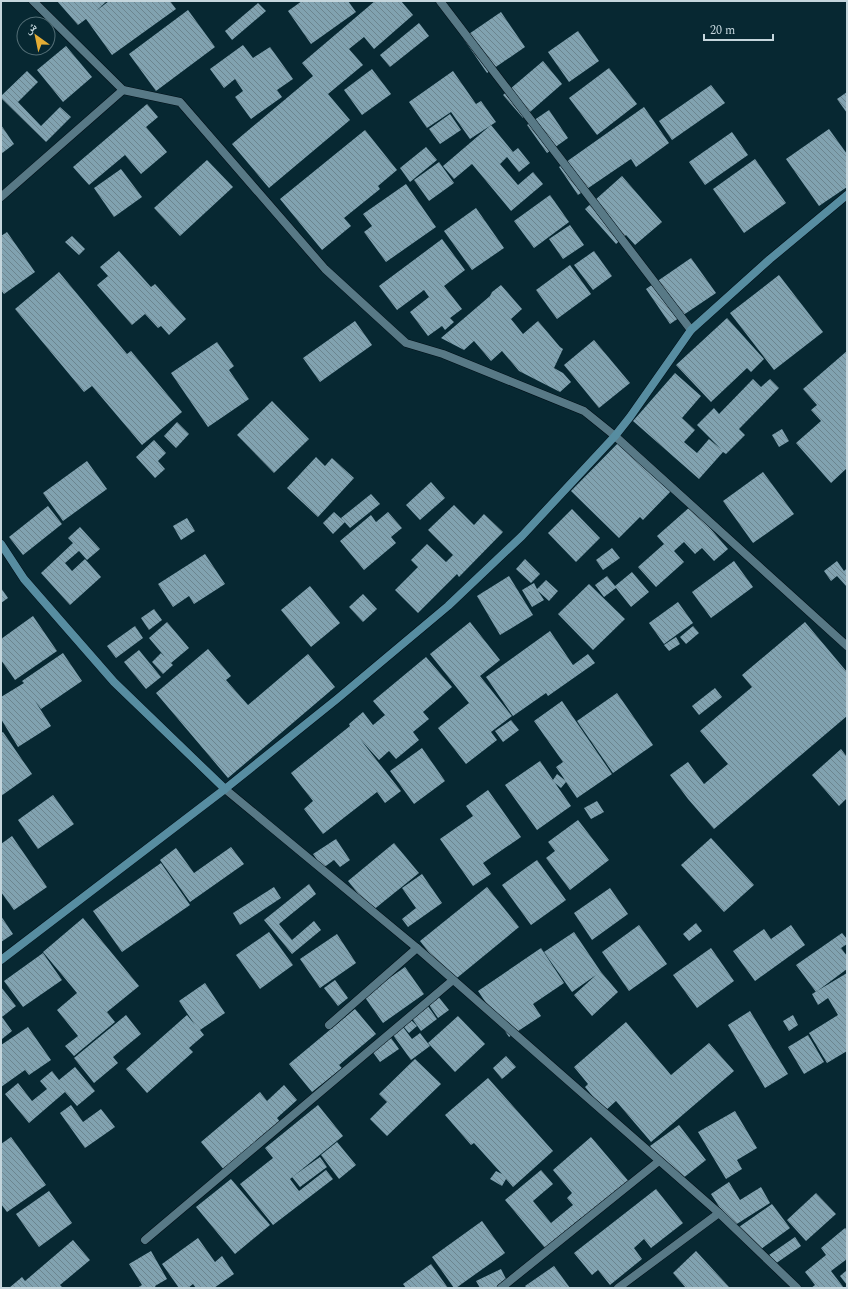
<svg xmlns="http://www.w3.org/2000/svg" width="848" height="1289" font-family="Spectral,'Noto Naskh Arabic',serif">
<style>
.building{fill:url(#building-back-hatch)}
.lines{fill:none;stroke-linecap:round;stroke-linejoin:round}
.lane-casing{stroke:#000f17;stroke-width:9}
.street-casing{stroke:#000f17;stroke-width:9}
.secondary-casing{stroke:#000f17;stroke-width:9}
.lane{stroke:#587986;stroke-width:8}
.street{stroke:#587986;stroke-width:8}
.secondary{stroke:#578da1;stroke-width:8}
</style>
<defs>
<pattern id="building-back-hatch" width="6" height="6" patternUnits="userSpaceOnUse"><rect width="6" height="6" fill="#81a2b0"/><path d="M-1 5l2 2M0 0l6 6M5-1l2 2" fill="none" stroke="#6c858f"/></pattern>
</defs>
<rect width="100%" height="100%" fill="#072832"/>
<g class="building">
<polygon points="57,1 107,1 96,11 109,1 170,1 176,9 112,55 86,19 78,25"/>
<polygon points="302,1 348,1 356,12 311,44 288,11"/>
<polygon points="375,1 401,1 413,15 374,49 364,37 349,49 363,65 328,94 350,120 269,188 232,144 313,76 302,63"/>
<polygon points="258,3 266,11 232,40 225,31"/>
<polygon points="188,10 215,47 156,91 129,54"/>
<polygon points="501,12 525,47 487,73 463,38"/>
<polygon points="419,23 429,36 390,67 380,55"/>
<polygon points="578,31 599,61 569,82 548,52"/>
<polygon points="243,45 253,58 270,47 293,79 277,90 282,97 251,119 235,97 243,91 235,79 224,88 210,69"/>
<polygon points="66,46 92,77 63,102 37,70"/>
<polygon points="543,61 562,84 523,118 503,95"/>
<polygon points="609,68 637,104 597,135 569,98"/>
<polygon points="372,69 391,94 362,115 344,90"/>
<polygon points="27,71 38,82 18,102 41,126 60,107 71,117 46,142 1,98 1,96"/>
<polygon points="453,71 476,104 481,101 496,122 470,139 451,112 427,128 409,102"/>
<polygon points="711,85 725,103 672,140 659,121"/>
<polygon points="847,92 847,113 837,99"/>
<polygon points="147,104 158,117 146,127 167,152 141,174 125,155 89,185 73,167"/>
<polygon points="644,107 669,143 636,167 631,159 578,195 559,167"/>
<polygon points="549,110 568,138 547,153 527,125"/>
<polygon points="450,114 461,130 440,144 429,129"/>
<polygon points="1,125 14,144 1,154"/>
<polygon points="491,125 513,152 518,148 530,163 519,172 507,157 500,164 518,185 533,172 543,184 511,211 472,164 454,179 443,166"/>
<polygon points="829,129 847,154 847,187 819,206 786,159"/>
<polygon points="365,130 397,170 378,186 380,189 344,218 351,226 322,250 280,199"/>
<polygon points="732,132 748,155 705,185 689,162"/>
<polygon points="426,147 437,160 410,182 400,168"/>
<polygon points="755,159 786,203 744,233 713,189"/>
<polygon points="207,160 233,187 180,236 154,208"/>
<polygon points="439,162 454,183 429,201 414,180"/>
<polygon points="121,169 142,197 114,217 94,188"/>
<polygon points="622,176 662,222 635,245 626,235 616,244 585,209"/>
<polygon points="406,184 436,227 386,262 364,232 372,226 363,214"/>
<polygon points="550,195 569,222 534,248 514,221"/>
<polygon points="476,208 504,248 472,270 444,231"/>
<polygon points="570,225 584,245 563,259 549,239"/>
<polygon points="7,232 35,272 4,294 1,290 1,236"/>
<polygon points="72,236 85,249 79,255 65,242"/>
<polygon points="442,239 465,270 444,286 462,309 450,318 454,322 445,330 442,326 428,336 410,312 429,297 424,290 397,310 379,286"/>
<polygon points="119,251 151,287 155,284 186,319 169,335 161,326 158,328 145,314 132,325 97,285 108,276 100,267"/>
<polygon points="594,251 612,276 593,290 574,265"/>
<polygon points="691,258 716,293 670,324 646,289"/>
<polygon points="570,265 591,294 557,319 536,290"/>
<polygon points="59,272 127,354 131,351 182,412 142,445 92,386 84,392 15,309"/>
<polygon points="779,275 823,332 774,370 730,313"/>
<polygon points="501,285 522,309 511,319 523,334 538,321 560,347 563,349 554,368 563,373 571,382 560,392 519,371 502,351 491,361 474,341 464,350 441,338 490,296 492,292"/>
<polygon points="727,318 764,359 751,372 747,368 711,402 676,365"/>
<polygon points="355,321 372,345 320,382 303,358"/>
<polygon points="594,340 630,383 599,408 564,365"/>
<polygon points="217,342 234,366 229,370 249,399 208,427 171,373"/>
<polygon points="847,351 847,468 831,483 796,443 821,421 811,410 817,405 803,389"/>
<polygon points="675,373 701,396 682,418 695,430 684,442 697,453 709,439 721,449 697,425 714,408 719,414 753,379 761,387 770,379 779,388 739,429 745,435 726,454 723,452 699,479 633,421"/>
<polygon points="272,401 309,439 274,473 237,435"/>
<polygon points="177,422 189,434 176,448 164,436"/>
<polygon points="782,429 789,441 779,447 772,435"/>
<polygon points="154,440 166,453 158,461 165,469 155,478 136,457"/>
<polygon points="621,440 672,490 643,520 640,517 619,538 571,491"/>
<polygon points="316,457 325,466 332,458 354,478 318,517 287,488"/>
<polygon points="87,461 107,489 63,521 43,493"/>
<polygon points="763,472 794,514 753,543 723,501"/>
<polygon points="431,482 445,498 420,520 406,505"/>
<polygon points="371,494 380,504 350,528 341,518"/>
<polygon points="454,505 474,525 484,514 503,532 459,577 457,574 418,613 395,590 418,567 411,560 427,544 446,562 453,555 428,530"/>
<polygon points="48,506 62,524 23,555 9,537"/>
<polygon points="691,506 728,549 714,561 702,548 695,554 684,542 674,551 684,562 656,587 638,567 664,544 657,536"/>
<polygon points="572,509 600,538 576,562 548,533"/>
<polygon points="334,512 345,522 333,534 323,523"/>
<polygon points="388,512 402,528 391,537 396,543 364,570 340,541 371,515 376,522"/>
<polygon points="187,518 195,531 181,540 173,526"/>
<polygon points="80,527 100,549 87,560 79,551 65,563 72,571 85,559 101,577 70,605 41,573 73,543 68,538"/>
<polygon points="612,548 620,558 603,570 596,560"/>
<polygon points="205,554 225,584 194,604 189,596 173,607 158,584"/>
<polygon points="525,559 540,574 531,583 516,569"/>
<polygon points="734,561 753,587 711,618 692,592"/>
<polygon points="837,561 844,571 847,568 847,587 837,576 831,581 824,571"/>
<polygon points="632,572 649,592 631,607 616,588 604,597 595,585 607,576 615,586"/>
<polygon points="509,576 533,615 500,635 477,596"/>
<polygon points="546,580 558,591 549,601 538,591 544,600 532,607 522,590 534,583 537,589"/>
<polygon points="589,584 625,619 593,650 558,614"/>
<polygon points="310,586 340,623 311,647 281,610"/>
<polygon points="1,588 8,598 1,603"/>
<polygon points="363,594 377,609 363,622 349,607"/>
<polygon points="678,602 693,623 664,644 649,623"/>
<polygon points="154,609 162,620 149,630 141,618"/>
<polygon points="33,616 57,651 15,680 1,660 1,639"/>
<polygon points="167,622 189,648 171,663 173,665 163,674 152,662 161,653 165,657 149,638"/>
<polygon points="470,622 500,660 480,676 512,716 491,732 497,740 466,764 438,728 469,703 430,654"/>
<polygon points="805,622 847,672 847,716 714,829 688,799 670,775 688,762 704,784 728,764 700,731 752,687 742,675"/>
<polygon points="135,626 143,638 116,658 107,646"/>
<polygon points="693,626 699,633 686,644 680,637"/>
<polygon points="550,631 573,665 588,654 595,663 548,696 546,693 513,716 486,677"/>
<polygon points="676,637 680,644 669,651 664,645"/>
<polygon points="208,649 231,676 226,680 248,705 308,654 335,687 228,778 156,693"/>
<polygon points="139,650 161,677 146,689 124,662"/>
<polygon points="63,653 82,681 41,709 35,701 51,726 18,747 1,719 1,697 24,683 22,681"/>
<polygon points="426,657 452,687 423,712 429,719 413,732 419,740 396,759 389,751 379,760 360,739 401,791 385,803 377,792 323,834 304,809 313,801 291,773 350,726 349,724 363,712 373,725 385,715 373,701"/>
<polygon points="715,688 722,697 699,715 692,706"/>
<polygon points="617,693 653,745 613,773 577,721"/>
<polygon points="562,701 612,774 577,798 566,782 561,788 555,783 571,806 537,830 505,785 540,761 553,780 557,774 565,780 556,767 563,762 534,721"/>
<polygon points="511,720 519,730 503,742 495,731"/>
<polygon points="3,732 32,774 1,796 1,733"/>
<polygon points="422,748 445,781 414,804 390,771"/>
<polygon points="841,749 847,757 847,798 839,806 812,775"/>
<polygon points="488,790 521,837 483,863 491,874 473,886 440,839 473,816 466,806"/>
<polygon points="53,795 74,824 38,849 18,820"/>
<polygon points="597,801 604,812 591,819 584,808"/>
<polygon points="578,820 609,860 570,890 546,858 555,851 548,842"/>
<polygon points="12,836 47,887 14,910 1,892 1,844"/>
<polygon points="711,838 754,885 724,912 681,865"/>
<polygon points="336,839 350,860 340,867 334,860 323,868 313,854"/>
<polygon points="394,843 419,873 372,911 348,881"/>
<polygon points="231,847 244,864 190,902 160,860 176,848 194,873"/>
<polygon points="537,860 566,900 531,925 502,885"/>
<polygon points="161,863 190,905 122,952 93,911"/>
<polygon points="422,874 442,903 408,927 402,919 416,908 402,888"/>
<polygon points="309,884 316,894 279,924 292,940 314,921 321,930 292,954 264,920"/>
<polygon points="274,887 281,898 240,925 233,913"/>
<polygon points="487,887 519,927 452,982 420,941"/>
<polygon points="610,888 628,914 592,940 574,913"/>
<polygon points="1,916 13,934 1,942"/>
<polygon points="83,918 139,986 107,1012 115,1022 74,1056 65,1046 78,1036 57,1010 77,993 43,952"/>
<polygon points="696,923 702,931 689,941 683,934"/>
<polygon points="639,925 667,964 629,991 602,952"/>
<polygon points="791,925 805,945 755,981 733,951 764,929 771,939"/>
<polygon points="269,932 293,965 260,989 236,955"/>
<polygon points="574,932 601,972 618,992 592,1016 574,995 596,975 572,992 544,952"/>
<polygon points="842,933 847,939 847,944 841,948 847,956 847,969 816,992 796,965"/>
<polygon points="337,934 356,963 320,988 300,959"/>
<polygon points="541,948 564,983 533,1004 541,1016 509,1037 478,991"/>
<polygon points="711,948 734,981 697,1008 673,975"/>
<polygon points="43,953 62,980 23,1007 4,981"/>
<polygon points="405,967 424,994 383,1023 364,996"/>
<polygon points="847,973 847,1051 827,1063 809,1033 838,1015 828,998 818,1005 812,994"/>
<polygon points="335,980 348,998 338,1006 324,988"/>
<polygon points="205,983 225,1013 200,1030 204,1035 189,1048 193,1052 147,1093 126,1069 187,1015 195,1025 179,1001"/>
<polygon points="1,987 16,1006 2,1017 12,1031 2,1039"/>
<polygon points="437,995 449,1010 438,1018 427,1002"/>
<polygon points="427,1005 437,1019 421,1031 411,1017"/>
<polygon points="355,1009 376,1034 339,1065 342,1068 312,1092 289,1064"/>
<polygon points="750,1011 788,1074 765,1088 728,1025"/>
<polygon points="126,1015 141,1034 113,1057 118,1063 94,1083 74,1058"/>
<polygon points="793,1015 798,1025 789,1031 783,1021"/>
<polygon points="458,1016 485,1044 455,1072 428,1043"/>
<polygon points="411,1020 417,1026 409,1033 404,1027"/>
<polygon points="626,1022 671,1075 709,1043 734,1071 651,1142 616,1101 605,1111 585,1087 588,1084 574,1067"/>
<polygon points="28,1027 51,1060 29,1075 25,1070 1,1087 1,1045"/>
<polygon points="403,1027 412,1039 420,1033 430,1046 411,1060 393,1035"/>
<polygon points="808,1035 824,1062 804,1074 788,1047"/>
<polygon points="391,1038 399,1049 380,1062 372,1051"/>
<polygon points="506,1056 516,1067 502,1079 493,1068"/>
<polygon points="415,1059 441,1084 387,1136 370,1119 387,1102 379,1094"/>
<polygon points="75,1067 95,1091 77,1106 65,1092 29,1123 5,1094 18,1083 32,1101 47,1089 40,1081 52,1071 59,1080"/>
<polygon points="488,1078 553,1151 513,1187 506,1179 502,1186 490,1179 496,1171 502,1174 474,1143 471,1145 445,1115"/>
<polygon points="284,1085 297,1100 277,1118 281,1123 225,1171 201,1142 260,1092 267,1101"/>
<polygon points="71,1105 83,1122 101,1109 115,1127 85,1148 60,1113"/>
<polygon points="318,1105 343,1136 290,1179 299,1191 326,1170 333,1179 273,1225 240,1184 273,1158 265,1148"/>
<polygon points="735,1111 757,1148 737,1160 742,1169 726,1179 698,1132"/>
<polygon points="679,1125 706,1160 678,1182 650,1146"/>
<polygon points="11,1137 46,1185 7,1212 1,1204 1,1144"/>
<polygon points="591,1137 631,1184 585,1223 581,1218 545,1248 505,1200 541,1170 553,1184 533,1201 551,1223 573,1205 567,1198 572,1193 553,1170"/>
<polygon points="337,1142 356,1165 339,1179 321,1155"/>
<polygon points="320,1157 327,1167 300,1187 292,1177"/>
<polygon points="231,1179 270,1225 235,1254 196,1207"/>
<polygon points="729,1182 740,1200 761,1187 770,1203 732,1227 711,1194"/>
<polygon points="656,1189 683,1223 651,1248 644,1239 634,1248 642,1259 610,1285 598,1270 592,1275 574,1253"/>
<polygon points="49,1191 72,1223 39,1247 16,1214"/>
<polygon points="816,1193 836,1214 806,1241 787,1220"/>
<polygon points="772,1204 790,1228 757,1252 739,1227"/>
<polygon points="482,1221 505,1253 456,1288 454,1288 432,1257"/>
<polygon points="845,1228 847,1230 847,1259 831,1271 844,1288 811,1288 815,1285 805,1272 826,1255 821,1248"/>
<polygon points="795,1237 801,1246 775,1264 769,1255"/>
<polygon points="198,1238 215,1262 222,1256 234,1274 214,1288 196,1288 193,1284 188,1288 179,1288 162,1264"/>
<polygon points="73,1240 90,1260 60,1285 63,1288 9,1288 22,1277 25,1281"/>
<polygon points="151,1251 167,1279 155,1286 156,1288 137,1288 142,1285 129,1264"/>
<polygon points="696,1251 730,1288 686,1288 673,1273"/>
<polygon points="431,1264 448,1288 406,1288 403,1284"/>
<polygon points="554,1266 570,1288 527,1288 525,1286"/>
<polygon points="501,1269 508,1283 499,1288 480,1288 476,1281"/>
<polygon points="847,1270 847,1285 840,1276"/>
</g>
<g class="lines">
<g class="lane-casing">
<g id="lane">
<polyline points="329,1025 417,948"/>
<polyline points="145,1240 453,980"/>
</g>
</g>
<g class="street-casing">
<g id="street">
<polyline points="33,1 123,90 180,102 325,269 406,343 443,354 584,411 615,436 847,646"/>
<polyline points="440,1 691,330"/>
<polyline points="1,197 123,90"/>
<polyline points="225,789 417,948 719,1213 797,1288"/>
<polyline points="501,1288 659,1161"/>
<polyline points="618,1288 719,1213"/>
</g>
</g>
<g class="secondary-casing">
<g id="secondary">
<polyline points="1,544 24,579 114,682 225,789"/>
<polyline points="1,960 225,789 337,699 448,606 522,536 615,436 630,417 691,330 770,259 847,195"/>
</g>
</g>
<use href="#lane" class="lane"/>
<use href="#street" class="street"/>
<use href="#secondary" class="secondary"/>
</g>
<rect width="848" height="1289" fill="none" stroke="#c5d6dd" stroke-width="4"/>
<g transform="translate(36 36) rotate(327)"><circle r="19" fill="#072832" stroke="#536e76"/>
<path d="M0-3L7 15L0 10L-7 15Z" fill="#e5ad35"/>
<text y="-6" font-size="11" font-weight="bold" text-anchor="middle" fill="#c5d6dd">ش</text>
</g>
<path d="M704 34v6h69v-6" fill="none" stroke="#c5d6dd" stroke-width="2"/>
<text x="710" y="34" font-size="12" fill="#c5d6dd" stroke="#072832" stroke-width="3" paint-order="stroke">20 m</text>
</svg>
